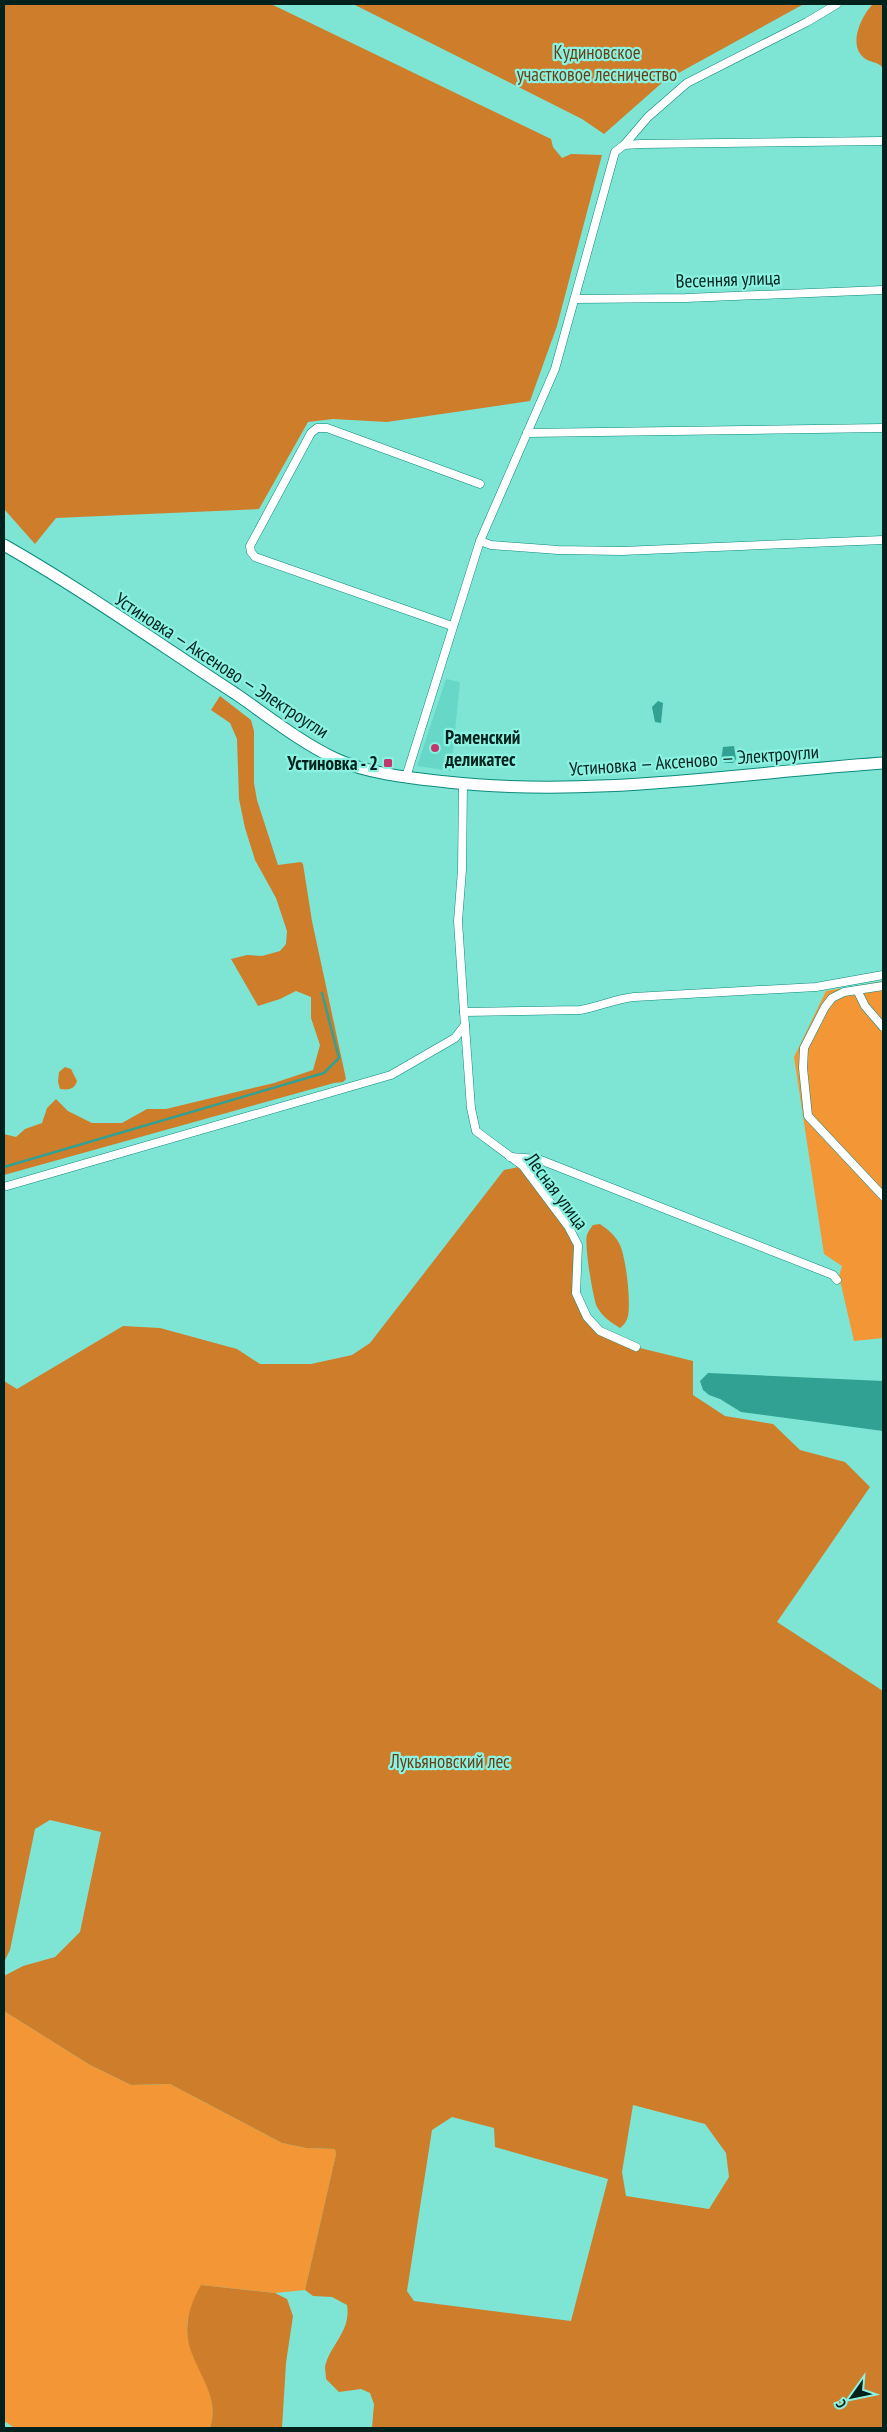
<svg xmlns="http://www.w3.org/2000/svg" width="887" height="2432" font-family="'PT Sans Narrow',sans-serif">
<style>
.built{fill:#67d8c7}
.green{fill:#f39635}
.forest{fill:#ce7e2b;fill-rule:evenodd}
.water{fill:#30a192}
.lines{fill:none;stroke-linecap:round;stroke-linejoin:round}
.stream{stroke:#30a192;stroke-width:2.5}
.minor-casing{stroke:#0b8a7b;stroke-width:9}
.secondary-casing{stroke:#0b8a7b;stroke-width:13}
.minor{stroke:#fff;stroke-width:8}
.secondary{stroke:#fff;stroke-width:11}
.poi-dot{fill:#c2376c;stroke:#8bf2e1;stroke-width:2}
.labels{text-anchor:middle;stroke-width:4.5;stroke-linejoin:round;paint-order:stroke}
.park-label{font-size:19px;fill:#683f15;stroke:#8bf2e1}
.street-label{font-size:19px;fill:#00211c;stroke:#8bf2e1}
.poi-label{font-size:19px;font-weight:bold;fill:#00211c;stroke:#8bf2e1;text-anchor:start}
</style>
<rect width="100%" height="100%" fill="#7ee5d4"/>
<polygon class="built" points="446,679 460,682 451,771 417,766"/>
<g class="green">
<polygon points="883,981 883,1338 854,1341 839,1276 842,1266 824,1254 794,1057 826,991"/>
<path d="M 4,2011 L 90,2065 L 131,2085 L 170,2084 L 282,2143 L 306,2148 L 335,2149 L 336,2154 L 305,2290 L 275,2293 L 201,2285 C 197,2297 188,2312 187,2325 C 185,2362 223,2390 210,2428 L 15,2428 L 4,2421 Z"/>
</g>
<g class="forest">
<polygon points="4,4 271,4 551,139 553,147 562,158 571,154 602,155 557,326 530,401 387,422 333,419 308,422 259,509 56,518 35,544 4,509"/>
<polygon points="353,4 804,4 664,81 604,134 582,119"/>
<path d="M 873,4 L 883,4 L 883,68 C 878,61 869,63 863,57 C 848,43 862,15 873,4 Z"/>
<polygon points="220,696 251,720 254,731 254,783 257,800 278,865 301,862 303,864 312,921 346,1079 343,1082 334,1083 4,1175 4,1134 16,1137 25,1129 42,1123 47,1108 56,1099 68,1111 92,1123 122,1123 147,1109 166,1109 274,1083 313,1070 320,1045 311,1018 311,997 296,991 280,999 258,1006 231,959 247,955 262,956 280,951 286,944 287,931 276,898 255,860 245,828 239,799 237,739 230,723 211,710"/>
<path d="M 65,1067 L 71,1069 L 77,1081 C 74,1090 68,1090 60,1089 L 58,1082 L 59,1072 Z"/>
<path d="M 523,1166 L 578,1245 L 576,1293 L 600,1331 L 636,1347 L 693,1361 L 693,1395 L 725,1416 L 773,1424 L 800,1450 L 845,1462 L 870,1487 L 777,1622 L 883,1691 L 883,2428 L 372,2428 L 374,2404 L 370,2393 L 361,2389 L 339,2392 L 326,2379 C 326,2374 324,2367 326,2363 C 333,2342 351,2330 347,2305 L 332,2297 L 313,2296 L 305,2290 L 336,2154 L 335,2149 L 306,2148 L 282,2143 L 170,2084 L 131,2085 L 90,2065 L 4,2011 L 4,1976 L 23,1966 L 55,1957 L 80,1932 L 101,1832 L 50,1820 L 35,1829 L 10,1950 L 4,1962 L 4,1381 L 17,1389 L 123,1326 L 160,1328 L 237,1349 L 260,1364 L 311,1364 L 352,1355 L 370,1343 L 504,1170 ZM 633,2105 L 705,2124 L 726,2153 L 729,2177 L 709,2209 L 626,2196 L 622,2172 ZM 452,2117 L 494,2128 L 495,2147 L 608,2179 L 571,2321 L 414,2301 L 407,2291 L 432,2130 Z"/>
<path d="M 600,1224 C 607,1229 614,1234 619,1243 C 626,1255 631,1302 628,1316 C 627,1321 624,1325 620,1328 C 610,1322 603,1317 597,1307 C 593,1299 584,1244 587,1235 C 588,1231 591,1228 593,1225 Z"/>
<path d="M 201,2285 L 275,2293 L 287,2299 L 293,2316 L 286,2363 L 282,2428 L 210,2428 C 220,2398 199,2376 190,2348 C 183,2326 190,2304 201,2285 Z"/>
</g>
<g class="water">
<polygon points="658,701 663,703 661,723 655,722 652,707"/>
<polygon points="734,746 736,759 733,763 725,763 721,761 723,747"/>
<polygon points="708,1373 883,1381 883,1431 741,1412 720,1399 709,1395 703,1390 700,1381"/>
</g>
<g class="lines">
<polyline class="stream" points="4,1167 324,1073 339,1058 322,993"/>
<g class="minor-casing">
<g id="minor">
<polyline points="624,145 648,117 687,83 807,22 837,4"/>
<polyline points="575,299 686,298 883,290"/>
<polyline points="527,433 883,428"/>
<polyline points="480,541 491,545 558,550 622,551 883,540"/>
<polyline points="452,626 255,557 251,552 250,546 311,433 317,428 327,428 480,484"/>
<polyline points="406,777 480,541 555,369 615,152 624,145 641,144 883,141"/>
<path d="M 463,784 L 462,870 L 458,921 L 464,1012 L 580,1010 C 598,1007 615,999 634,997 L 816,987 L 883,975"/>
<polyline points="883,986 844,992 832,998 825,1007 804,1048 803,1068 808,1116 883,1196"/>
<polyline points="857,990 865,1006 883,1027"/>
<polyline points="464,1012 471,1108 476,1131 523,1166 568,1226 578,1245 576,1293 587,1317 600,1331 636,1347"/>
<polyline points="510,1157 538,1159 833,1275 837,1280"/>
<polyline points="7,1186 391,1075 455,1038 465,1025"/>
</g>
</g>
<g class="secondary-casing">
<path id="secondary" d="M 4,545 C 83,590 159,644 236,694 C 268,716 300,742 336,759 C 369,774 411,778 447,782 C 593,798 738,773 883,763"/>
</g>
<use href="#minor" class="minor"/>
<use href="#secondary" class="secondary"/>
</g>
<g class="poi-dot">
<circle cx="435" cy="748" r="5"/>
<rect x="383" y="758" width="10" height="10" rx="2.5"/>
</g>
<g class="labels">
<g class="park-label">
<text x="597" y="59">Кудиновское<tspan x="597" dy="22">участковое лесничество</tspan></text>
<text x="450" y="1768">Лукьяновский лес</text>
</g>
<g class="street-label">
<text transform="translate(728 279) rotate(-2)" y="7">Весенняя улица</text>
<text transform="translate(222 665) rotate(33)" y="7">Устиновка — Аксеново — Электроугли</text>
<text transform="translate(694 760) rotate(-4)" y="7">Устиновка — Аксеново — Электроугли</text>
<text transform="translate(557 1191) rotate(53)" y="7">Лесная улица</text>
</g>
<g class="poi-label">
<text x="445" y="744">Раменский<tspan x="445" dy="22">деликатес</tspan></text>
<text x="378" y="770" text-anchor="end">Устиновка - 2</text>
</g>
</g>
<rect width="887" height="2432" fill="none" stroke="#00211c" stroke-width="10"/>
<g transform="translate(852 2397) rotate(237)" stroke="#8bf2e1" stroke-width="4" paint-order="stroke">
<path d="M0-4L9 19L0 12L-9 19Z" fill="#00211c"/>
<text y="-8" font-size="14" font-weight="bold" text-anchor="middle" fill="#00211c">С</text>
</g>
</svg>
